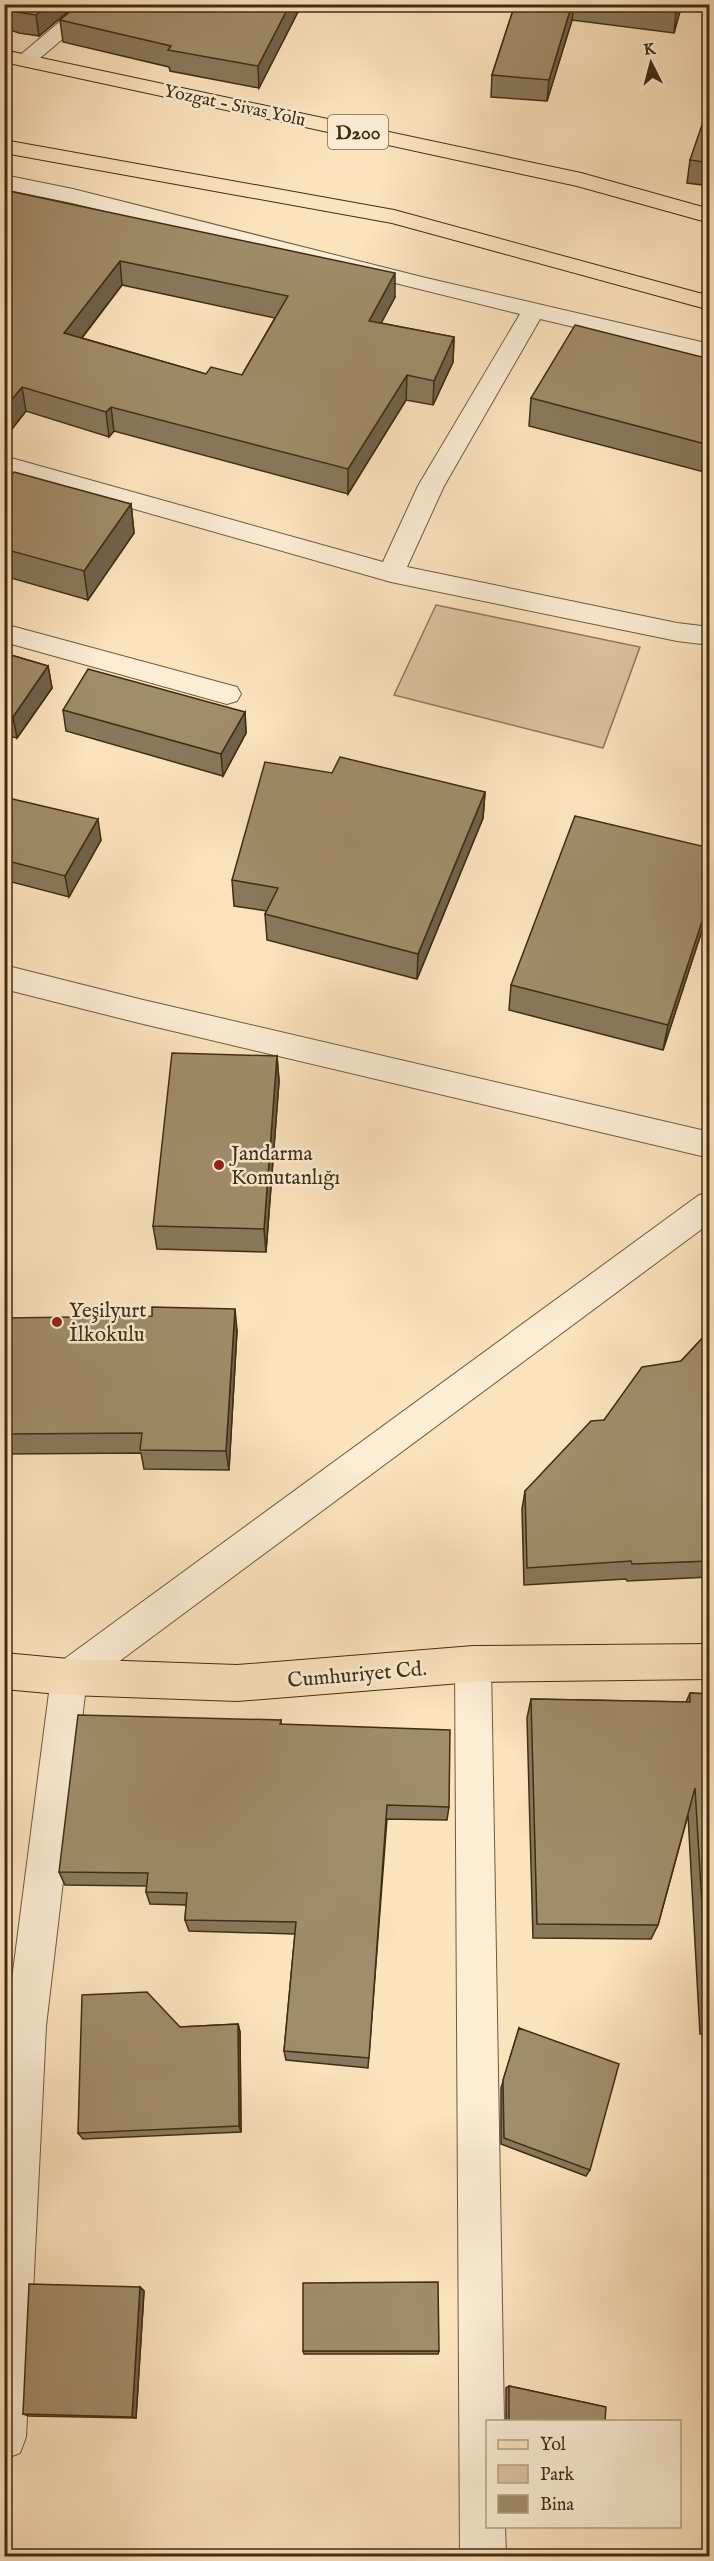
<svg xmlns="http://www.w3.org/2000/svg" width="714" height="2561" font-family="'IM FELL English',serif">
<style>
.green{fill:#dbc4a1;stroke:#8e785a;stroke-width:1.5}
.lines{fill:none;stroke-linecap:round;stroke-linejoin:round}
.minor-casing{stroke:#6f5a3d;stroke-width:2}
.major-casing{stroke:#402d12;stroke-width:2}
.highway-casing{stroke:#402d12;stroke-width:2}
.minor{fill:#fcedd5;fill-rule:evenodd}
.major{fill:#fbe3be;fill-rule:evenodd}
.highway{fill:#fbe3be;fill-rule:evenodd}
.wall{fill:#8a785c;stroke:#402d12;stroke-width:1.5;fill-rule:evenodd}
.shaded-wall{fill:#71624b;stroke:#402d12;stroke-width:1.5}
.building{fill:#a18c6b;stroke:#402d12;stroke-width:1.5;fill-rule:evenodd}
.poi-dot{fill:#8f2418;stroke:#fcedd5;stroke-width:2}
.labels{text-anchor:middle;stroke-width:5;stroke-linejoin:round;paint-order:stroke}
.far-street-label{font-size:18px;fill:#402d12;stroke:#fcedd5}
.shield{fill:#fcedd5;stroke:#78674c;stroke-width:1.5}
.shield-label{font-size:20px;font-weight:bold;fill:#402d12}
.poi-label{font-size:21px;fill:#402d12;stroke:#fcedd5;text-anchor:start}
.street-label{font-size:21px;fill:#402d12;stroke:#fcedd5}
</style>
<rect width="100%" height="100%" fill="#fbe3be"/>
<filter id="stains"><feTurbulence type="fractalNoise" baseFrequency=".00333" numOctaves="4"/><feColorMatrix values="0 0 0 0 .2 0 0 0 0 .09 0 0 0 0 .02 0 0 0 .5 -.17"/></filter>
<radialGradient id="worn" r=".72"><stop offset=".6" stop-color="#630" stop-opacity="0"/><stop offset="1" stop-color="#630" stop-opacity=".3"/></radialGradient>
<polygon class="green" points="436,605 640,647 603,748 394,695"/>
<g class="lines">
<g class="minor-casing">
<g id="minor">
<polygon points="81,4 104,4 33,64 26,66 19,64 15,60 19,56"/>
<polygon points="4,175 73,189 422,277 710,344 710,359 540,319 444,486 407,567 677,623 710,627 710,645 677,641 391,582 4,472 4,456 383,562 418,486 520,314 72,203 4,189"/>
<polygon points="4,624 237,687 241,694 237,701 227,704 4,642"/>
<polygon points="4,965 139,999 710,1132 710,1158 139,1023 4,989"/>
<polygon points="710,1192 710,1223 86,1686 46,2026 26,2437 20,2453 4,2459 6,2026 51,1677 56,1665 699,1195"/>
<polygon points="473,1646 486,1652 491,1664 504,2422 488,2422 488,2526 505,2526 506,2556 460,2556 455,1664 460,1652"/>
</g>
</g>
<g class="major-casing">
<polygon id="major" points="710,1644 710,1679 473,1682 237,1701 69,1695 4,1689 4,1653 69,1659 237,1665 473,1646"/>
</g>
<g class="highway-casing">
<g id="highway">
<polygon points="4,50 581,173 710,209 710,223 577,186 4,62"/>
<polygon points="4,140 394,210 710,296 710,310 392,223 4,153"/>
</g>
</g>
<use href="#minor" class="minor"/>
<use href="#major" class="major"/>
<use href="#highway" class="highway"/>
</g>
<g class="wall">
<polygon points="4,4 77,4 39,36 19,33 4,28"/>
<polygon points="79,4 302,4 259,88 170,71 169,67 63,42 60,20"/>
<polygon points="515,4 682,4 674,33 572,20 547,101 491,97 492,75"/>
<polygon points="710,120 710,186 687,183 690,160"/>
<path d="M 4,190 L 395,297 L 381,323 L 454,337 L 453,362 L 433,405 L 406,400 L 348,494 L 114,431 L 109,437 L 26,411 L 4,439 ZM 122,285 L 275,318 L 242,375 L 206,374 L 82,338 Z"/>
<polygon points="710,359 710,463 704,472 529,426 531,398"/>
<polygon points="4,484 131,504 134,533 88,600 4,576"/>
<polygon points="4,653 48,666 52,688 17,738 4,735"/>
<polygon points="63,710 245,712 246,733 223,776 66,731"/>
<polygon points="332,773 485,792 483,818 417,979 267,940 265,914 267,911 234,906 232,880"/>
<polygon points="4,797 101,840 69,897 4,880"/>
<polygon points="710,848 710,906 663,1050 509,1010 511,985"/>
<polygon points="277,1056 279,1081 266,1252 157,1249 153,1226"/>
<polygon points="4,1318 237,1330 229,1470 144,1469 141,1453 4,1454"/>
<polygon points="710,1330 710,1577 627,1581 626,1579 524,1585 522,1509 525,1491 604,1420 681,1361"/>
<polygon points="690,1693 710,1694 710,2034 700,2034 688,1815 658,1925 651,1939 533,1938 527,1718 531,1699 686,1702"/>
<polygon points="281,1720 281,1724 449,1807 447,1820 387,1819 368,2068 286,2060 284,2051 295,1934 189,1931 185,1920 186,1905 150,1904 146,1892 147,1886 65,1885 59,1872"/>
<polygon points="238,2024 240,2032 241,2132 83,2139 78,2133 180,2027"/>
<polygon points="519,2028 590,2170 586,2176 501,2144 501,2088"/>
<polygon points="140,2287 144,2291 136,2418 29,2416 23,2414"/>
<polygon points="303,2351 439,2351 438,2354 304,2354"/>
<polygon points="509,2386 606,2407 506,2421 506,2388"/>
</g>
<g class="shaded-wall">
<polygon points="49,4 77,4 39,36 36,15"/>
<polygon points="290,4 302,4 259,88 258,66"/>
<polygon points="572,4 574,4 572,20 547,101 549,80"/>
<polygon points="678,4 682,4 674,33 676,11"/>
<polygon points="120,261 122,285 67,357 64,333"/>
<polygon points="395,273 395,297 369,346 369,321"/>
<polygon points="454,337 453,362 433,405 434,381"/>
<polygon points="407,375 406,400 348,494 348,469"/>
<polygon points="22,387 26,411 4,439 4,409"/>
<polygon points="111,407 114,431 109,437 106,412"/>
<polygon points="710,444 710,463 704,472"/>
<polygon points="131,504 134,533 88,600 84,571"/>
<polygon points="48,666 52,688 17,738 13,717"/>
<polygon points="245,712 246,733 223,776 221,754"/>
<polygon points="485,792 483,818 417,979 418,954"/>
<polygon points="98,819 101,840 69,897 65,876"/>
<polygon points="710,897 710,906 663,1050 668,1025"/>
<polygon points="277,1056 279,1081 266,1252 264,1229"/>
<polygon points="235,1309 237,1330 229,1470 226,1451"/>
<polygon points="238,2024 240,2032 241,2132 239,2126"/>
<polygon points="140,2287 144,2291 136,2418 132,2417"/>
</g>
<g class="building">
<polygon points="4,4 49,4 36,15 16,12 4,8"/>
<polygon points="79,4 290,4 258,66 168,50 171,46 60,20"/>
<polygon points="515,4 572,4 549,80 492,75"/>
<polygon points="625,4 678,4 676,11"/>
<polygon points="704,119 710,120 710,163 690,160"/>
<path d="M 4,190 L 395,273 L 369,321 L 454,337 L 434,381 L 407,375 L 348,469 L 111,407 L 106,412 L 22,387 L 4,409 ZM 120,261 L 288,296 L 242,375 L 211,367 L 206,374 L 64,333 Z"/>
<polygon points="575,325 710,359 709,445 531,398"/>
<polygon points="14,472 131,504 84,571 4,549 4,484"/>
<polygon points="4,653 48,666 13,717 4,714"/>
<polygon points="88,669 245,712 221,754 63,710"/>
<polygon points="340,757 485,792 418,954 265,914 278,888 232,880 265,762 332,773"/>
<polygon points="4,797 98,819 65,876 4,860"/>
<polygon points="575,816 710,848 710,897 668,1025 511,985"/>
<polygon points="172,1053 277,1056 264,1229 153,1226"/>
<polygon points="152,1307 235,1309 226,1451 140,1450 142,1433 4,1434 4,1318 152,1316"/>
<polygon points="710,1330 710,1561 632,1564 631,1561 527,1568 525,1491 591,1421 604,1420 642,1367 681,1361"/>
<polygon points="690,1693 710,1694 710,2022 709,2022 695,1788 658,1925 537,1924 531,1699 690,1702"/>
<polygon points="78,1715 281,1720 280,1724 450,1730 449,1807 387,1805 369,2058 284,2051 296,1922 185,1920 187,1893 146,1892 148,1873 59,1872"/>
<polygon points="147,1992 180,2027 238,2024 239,2126 78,2133 82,1995"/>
<polygon points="519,2028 619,2064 590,2170 504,2138 503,2080"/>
<polygon points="438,2282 439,2351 303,2351 303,2283"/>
<polygon points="29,2284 140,2287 132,2417 23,2414"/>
<polygon points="509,2386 606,2407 605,2421 504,2421 509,2420"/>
</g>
<g class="poi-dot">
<circle cx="219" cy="1165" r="6"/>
<circle cx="57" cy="1322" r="6"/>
</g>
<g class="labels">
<g class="far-street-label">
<text transform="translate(235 105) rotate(12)" y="6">Yozgat - Sivas Yolu</text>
</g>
<rect class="shield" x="328" y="115" width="60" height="34" rx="4.5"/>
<g class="shield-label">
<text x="358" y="139">D200</text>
</g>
<g class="poi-label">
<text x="231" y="1160">Jandarma<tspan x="231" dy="24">Komutanlığı</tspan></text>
<text x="69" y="1317">Yeşilyurt<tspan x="69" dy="24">İlkokulu</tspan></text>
</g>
<g class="street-label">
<text transform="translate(357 1674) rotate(-5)" y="7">Cumhuriyet Cd.</text>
</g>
</g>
<rect width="714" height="2561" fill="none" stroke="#fbe3be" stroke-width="24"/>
<rect x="6" y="6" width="702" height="2549" fill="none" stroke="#402d12" stroke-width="3"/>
<rect x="12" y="12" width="690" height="2537" fill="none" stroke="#402d12" stroke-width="1.5"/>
<rect x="486" y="2420" width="195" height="108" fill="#fcedd5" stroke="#b1a087" stroke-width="1.5"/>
<rect x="498" y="2440" width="30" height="9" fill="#fbe3be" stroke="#b1a087" stroke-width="1.5"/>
<text x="540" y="2450" font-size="18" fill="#402d12">Yol</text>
<rect x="498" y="2465" width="30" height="18" fill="#dbc4a1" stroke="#b1a087" stroke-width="1.5"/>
<text x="540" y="2480" font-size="18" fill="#402d12">Park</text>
<rect x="498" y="2495" width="30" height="18" fill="#a18c6b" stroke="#b1a087" stroke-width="1.5"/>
<text x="540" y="2510" font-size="18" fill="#402d12">Bina</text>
<g transform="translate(651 63) rotate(354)" stroke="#fcedd5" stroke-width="4.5" paint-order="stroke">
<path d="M0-4.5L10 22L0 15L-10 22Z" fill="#402d12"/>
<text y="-9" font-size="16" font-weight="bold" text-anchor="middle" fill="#402d12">K</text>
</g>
<rect width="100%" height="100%" filter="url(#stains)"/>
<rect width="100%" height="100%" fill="url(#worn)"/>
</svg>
